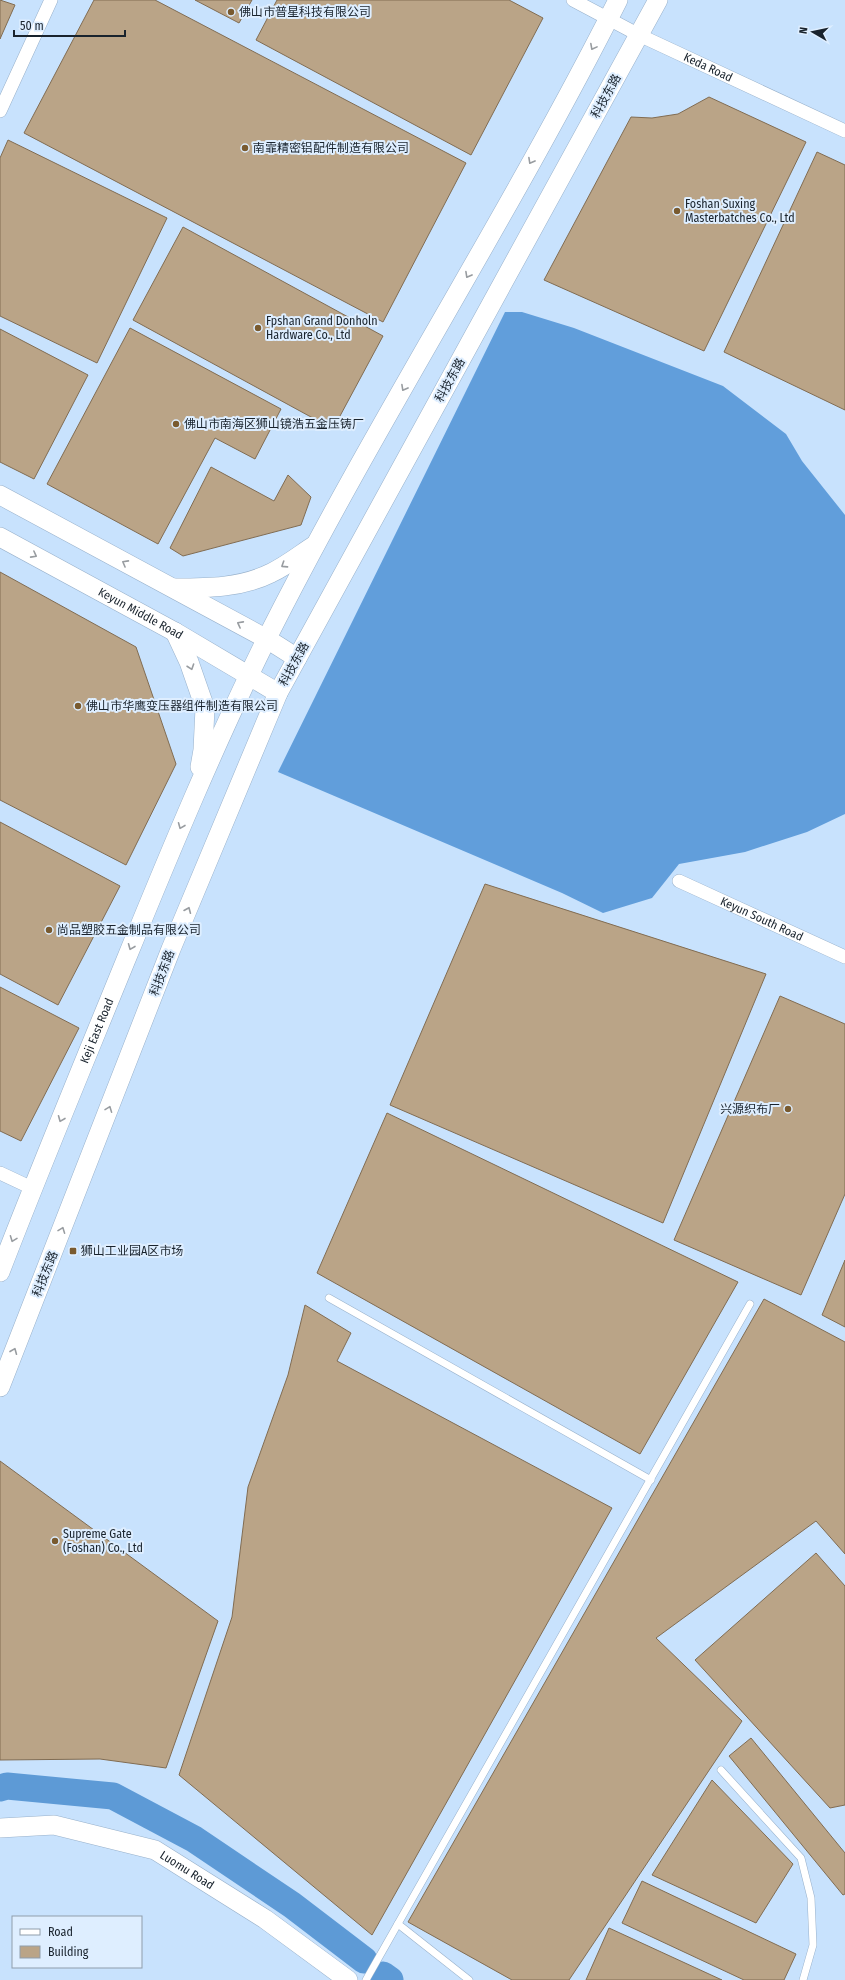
<svg xmlns="http://www.w3.org/2000/svg" width="845" height="1980" font-family="'Fira Sans Condensed','Noto Sans SC',sans-serif">
<style>
.forest{fill:#619edb}
.lines{fill:none;stroke-linecap:round;stroke-linejoin:round}
.river{stroke:#5d9ad6;stroke-width:27}
.building{fill:#baa487;stroke:#816c52}
.lane-casing{stroke:#98b1cb;stroke-width:8}
.street-casing{stroke:#98b1cb;stroke-width:14}
.secondary-casing{stroke:#98b1cb;stroke-width:20}
.lane{stroke:#fff;stroke-width:7}
.street{stroke:#fff;stroke-width:13}
.secondary{stroke:#fff;stroke-width:19}
.oneway{stroke:#989ca0}
.poi-dot{fill:#795a2f;stroke:#deeeff;stroke-width:1.5}
.labels{text-anchor:middle;stroke-width:4;stroke-linejoin:round;paint-order:stroke}
.poi-label{font-size:12px;fill:#19232d;stroke:#deeeff;text-anchor:start}
.street-label{font-size:12px;fill:#19232d;stroke:#deeeff}
</style>
<rect width="100%" height="100%" fill="#c8e2fd"/>
<polygon class="forest" points="505,312 522,312 574,328 723,386 786,434 802,461 845,515 845,814 807,832 745,852 679,864 652,898 603,913 562,893 278,772"/>
<g class="lines">
<g class="river">
<polyline points="0,1788 7,1786 113,1796 194,1839 292,1905 364,1960"/>
<polyline points="383,1975 390,1980"/>
</g>
</g>
<g class="building">
<polygon points="0,0 15,5 0,39"/>
<polygon points="94,0 155,0 466,163 383,322 24,133"/>
<polygon points="195,0 252,0 239,23"/>
<polygon points="277,0 509,0 543,18 471,155 256,40"/>
<polygon points="709,97 806,142 704,351 544,280 631,117 652,118 678,114"/>
<polygon points="8,140 167,218 97,363 0,316 0,158"/>
<polygon points="817,152 845,165 845,410 724,352"/>
<polygon points="183,227 383,336 333,429 133,320"/>
<polygon points="130,328 281,409 255,459 215,438 158,544 47,484"/>
<polygon points="0,329 88,375 34,479 0,462"/>
<polygon points="211,467 274,501 288,475 311,497 301,525 183,556 170,548"/>
<polygon points="0,572 136,647 176,764 126,865 0,800"/>
<polygon points="0,822 120,886 58,1005 0,974"/>
<polygon points="485,884 766,974 663,1223 390,1105"/>
<polygon points="0,987 79,1028 21,1141 0,1131"/>
<polygon points="780,996 845,1024 845,1194 801,1295 674,1240"/>
<polygon points="387,1113 738,1282 640,1454 317,1273"/>
<polygon points="845,1260 845,1327 822,1315"/>
<polygon points="764,1299 845,1342 845,1554 816,1521 656,1638 742,1721 569,1980 512,1980 408,1922"/>
<polygon points="305,1305 351,1333 337,1361 612,1508 372,1935 179,1775 232,1617 248,1487 288,1375"/>
<polygon points="0,1461 218,1621 166,1768 100,1759 0,1760"/>
<polygon points="816,1553 845,1586 845,1805 830,1808 695,1660"/>
<polygon points="751,1738 845,1853 845,1894 843,1895 729,1756"/>
<polygon points="712,1780 793,1864 756,1923 652,1875"/>
<polygon points="642,1881 796,1954 784,1980 744,1980 622,1923"/>
<polygon points="609,1928 722,1980 586,1980"/>
</g>
<g class="lines">
<g class="lane-casing">
<g id="lane">
<polyline points="329,1298 651,1480"/>
<polyline points="721,1770 801,1858 811,1898 813,1945 803,1980"/>
<polyline points="398,1924 469,1980"/>
<polyline points="366,1980 750,1304"/>
</g>
</g>
<g class="street-casing">
<g id="street">
<path id="s1" d="M 573,0 L 639,35 L 845,131"/>
<polyline points="0,111 51,0"/>
<path id="s2" d="M 679,881 L 845,957"/>
<polyline points="0,1173 32,1188"/>
</g>
</g>
<g class="secondary-casing">
<g id="secondary">
<polyline points="0,495 267,639 297,658"/>
<path id="s3" d="M 0,537 L 175,632 L 278,693"/>
<path d="M 175,588 C 208,588 241,588 271,573 C 286,566 301,554 315,545"/>
<polyline points="175,632 189,662 205,708 203,750 200,767"/>
<path id="s4" d="M 0,1272 C 40,1168 83,1065 125,962 C 170,852 215,743 268,636 C 377,420 509,216 618,0"/>
<polyline points="0,1387 171,949 278,693 658,0"/>
<path id="s5" d="M 0,1828 L 54,1825 L 155,1850 L 265,1919 L 348,1980"/>
</g>
</g>
<use href="#lane" class="lane"/>
<use href="#street" class="street"/>
<use href="#secondary" class="secondary"/>
</g>
<defs><path id="oneway-chevron" d="M-2-3.5L2.5 0L-2 3.5" fill="none" stroke-width="1.6" stroke-linecap="round" stroke-linejoin="round"/></defs>
<g class="oneway">
<use href="#oneway-chevron" transform="translate(593 47) rotate(118)"/>
<use href="#oneway-chevron" transform="translate(531 161) rotate(119)"/>
<use href="#oneway-chevron" transform="translate(468 275) rotate(119)"/>
<use href="#oneway-chevron" transform="translate(404 388) rotate(119)"/>
<use href="#oneway-chevron" transform="translate(34 555) rotate(28)"/>
<use href="#oneway-chevron" transform="translate(125 563) rotate(-151)"/>
<use href="#oneway-chevron" transform="translate(284 565) rotate(147)"/>
<use href="#oneway-chevron" transform="translate(240 624) rotate(-152)"/>
<use href="#oneway-chevron" transform="translate(191 667) rotate(71)"/>
<use href="#oneway-chevron" transform="translate(181 826) rotate(112)"/>
<use href="#oneway-chevron" transform="translate(188 910) rotate(-67)"/>
<use href="#oneway-chevron" transform="translate(131 947) rotate(112)"/>
<use href="#oneway-chevron" transform="translate(109 1109) rotate(-69)"/>
<use href="#oneway-chevron" transform="translate(61 1119) rotate(112)"/>
<use href="#oneway-chevron" transform="translate(62 1230) rotate(-69)"/>
<use href="#oneway-chevron" transform="translate(13 1239) rotate(111)"/>
<use href="#oneway-chevron" transform="translate(14 1351) rotate(-68)"/>
</g>
<g class="poi-dot">
<circle cx="231" cy="12" r="4"/>
<circle cx="245" cy="148" r="4"/>
<circle cx="677" cy="211" r="4"/>
<circle cx="258" cy="328" r="4"/>
<circle cx="176" cy="424" r="4"/>
<circle cx="78" cy="706" r="4"/>
<circle cx="49" cy="930" r="4"/>
<circle cx="788" cy="1109" r="4"/>
<rect x="69" y="1247" width="8" height="8" rx="2"/>
<circle cx="55" cy="1541" r="4"/>
</g>
<g class="labels">
<g class="poi-label">
<text x="239" y="16">佛山市普星科技有限公司</text>
<text x="253" y="152">南霏精密铝配件制造有限公司</text>
<text x="685" y="208">Foshan Suxing<tspan x="685" dy="14">Masterbatches Co., Ltd</tspan></text>
<text x="266" y="325">Fpshan Grand Donholn<tspan x="266" dy="14">Hardware Co., Ltd</tspan></text>
<text x="184" y="428">佛山市南海区狮山镜浩五金压铸厂</text>
<text x="86" y="710">佛山市华鹰变压器组件制造有限公司</text>
<text x="57" y="934">尚品塑胶五金制品有限公司</text>
<text x="780" y="1113" text-anchor="end">兴源织布厂</text>
<text x="81" y="1255">狮山工业园A区市场</text>
<text x="63" y="1538">Supreme Gate<tspan x="63" dy="14">(Foshan) Co., Ltd</tspan></text>
</g>
<g class="street-label">
<text dy="4" stroke="none"><textPath href="#s1" startOffset="151">Keda Road</textPath></text>
<text transform="translate(606 96) rotate(-61)" y="4">科技东路</text>
<text transform="translate(450 380) rotate(-61)" y="4">科技东路</text>
<text dy="4" stroke="none"><textPath href="#s3" startOffset="160">Keyun Middle Road</textPath></text>
<text transform="translate(294 664) rotate(-61)" y="4">科技东路</text>
<text dy="4" stroke="none"><textPath href="#s2" startOffset="91">Keyun South Road</textPath></text>
<text transform="translate(162 973) rotate(-69)" y="4">科技东路</text>
<text dy="4" stroke="none"><textPath href="#s4" startOffset="260">Keji East Road</textPath></text>
<text transform="translate(45 1274) rotate(-68)" y="4">科技东路</text>
<text dy="4" stroke="none"><textPath href="#s5" startOffset="196">Luomu Road</textPath></text>
</g>
</g>
<rect x="12" y="1916" width="130" height="52" fill="#deeeff" stroke="#8f9dab"/>
<rect x="20" y="1929" width="20" height="6" fill="#ffffff" stroke="#8f9dab"/>
<text x="48" y="1936" font-size="12" fill="#19232d">Road</text>
<rect x="20" y="1946" width="20" height="12" fill="#baa487" stroke="#8f9dab"/>
<text x="48" y="1956" font-size="12" fill="#19232d">Building</text>
<g transform="translate(813 32) rotate(279)" stroke="#deeeff" stroke-width="3" paint-order="stroke">
<path d="M0-3L7 15L0 10L-7 15Z" fill="#19232d"/>
<text y="-6" font-size="11" font-weight="bold" text-anchor="middle" fill="#19232d">N</text>
</g>
<path d="M14 30v6h111v-6" fill="none" stroke="#19232d" stroke-width="2"/>
<text x="20" y="30" font-size="12" fill="#19232d" stroke="#deeeff" stroke-width="3" paint-order="stroke">50 m</text>
</svg>
